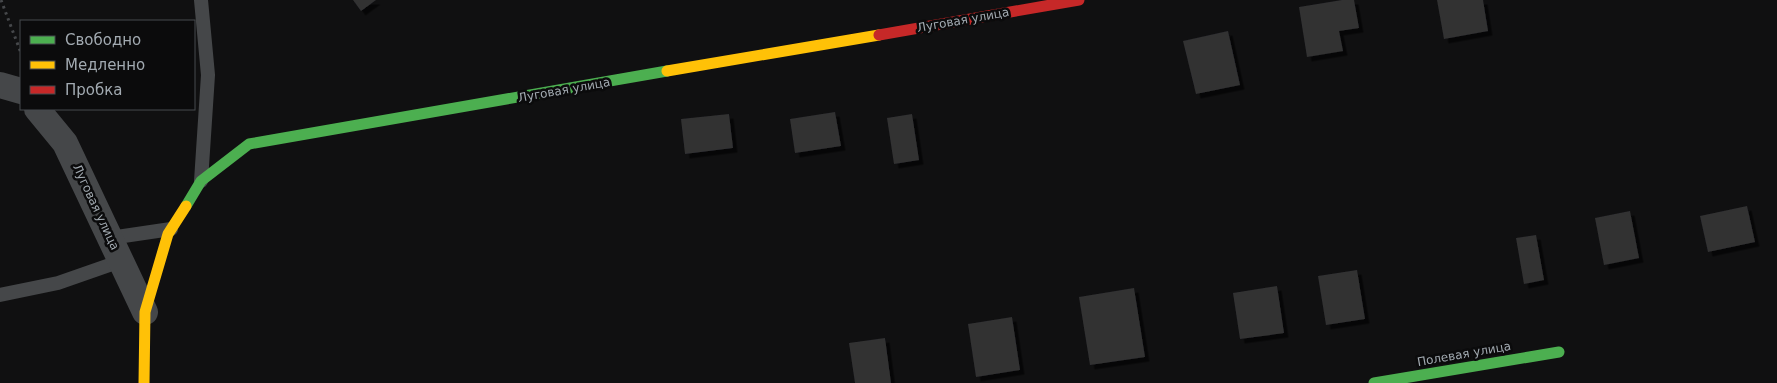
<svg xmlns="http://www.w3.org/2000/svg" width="1777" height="383" font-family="'DejaVu Sans',sans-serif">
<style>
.building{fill:#313133;filter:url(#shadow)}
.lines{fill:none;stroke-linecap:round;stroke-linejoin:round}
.path{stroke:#46484b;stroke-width:3;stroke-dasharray:2.5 4;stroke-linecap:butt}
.lane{stroke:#454749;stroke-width:14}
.street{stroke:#454749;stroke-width:26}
.fast{stroke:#4caf50;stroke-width:11}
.slow{stroke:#ffc107;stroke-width:11}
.jam{stroke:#c62828;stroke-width:11}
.labels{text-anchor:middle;stroke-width:5;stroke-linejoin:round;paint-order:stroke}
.street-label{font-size:12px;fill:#a2aab1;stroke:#0b0b0c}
</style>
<defs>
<filter id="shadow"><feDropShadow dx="4.5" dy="4.5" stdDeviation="0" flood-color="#0009"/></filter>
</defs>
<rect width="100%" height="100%" fill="#101011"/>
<g class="building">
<polygon points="353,0 376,0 361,11"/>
<polygon points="1342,0 1354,0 1359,28 1339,31 1343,51 1307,57 1299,7"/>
<polygon points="1437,0 1483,0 1488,31 1444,39"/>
<polygon points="1228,31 1240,85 1196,94 1183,41"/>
<polygon points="835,112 841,146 795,153 790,119"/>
<polygon points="729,114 733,148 685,154 681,119"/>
<polygon points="912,114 919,160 894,164 887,118"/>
<polygon points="1747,206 1755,242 1708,252 1700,216"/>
<polygon points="1630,211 1639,258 1604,265 1595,218"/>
<polygon points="1536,235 1544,280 1524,284 1516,238"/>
<polygon points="1357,270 1365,319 1326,325 1318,276"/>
<polygon points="1277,286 1284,333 1240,339 1233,293"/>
<polygon points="1134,288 1145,357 1090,365 1079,297"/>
<polygon points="1012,317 1020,370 976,377 968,324"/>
<polygon points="885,338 891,383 855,383 849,343"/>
</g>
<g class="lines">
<polyline class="path" points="1,0 21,53"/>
<g class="lane">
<polyline points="201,0 208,75 201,181"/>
<polyline points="110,238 171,229"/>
<polyline points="0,295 58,283 121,261"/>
</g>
<g class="street">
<polyline points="0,85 21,91"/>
<polyline points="37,109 65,143 145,312"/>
</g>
<g class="fast">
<polyline points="186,206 201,181 249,144 667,71"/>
<polyline points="1374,383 1559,352"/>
</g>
<g class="slow">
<polyline points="667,71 879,35"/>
<polyline points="144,383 145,312 168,234 186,206"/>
</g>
<polyline class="jam" points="879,35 1079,0"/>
</g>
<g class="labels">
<g class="street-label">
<text transform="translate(963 20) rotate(-10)" y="4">Луговая улица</text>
<text transform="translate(564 90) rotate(-10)" y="4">Луговая улица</text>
<text transform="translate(96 207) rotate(65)" y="4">Луговая улица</text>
<text transform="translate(1464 354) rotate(-10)" y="4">Полевая улица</text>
</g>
</g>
<rect x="20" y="20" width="175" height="90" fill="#0b0b0c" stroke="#474b4e"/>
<rect x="30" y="36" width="25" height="8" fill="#4caf50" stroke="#474b4e"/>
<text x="65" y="45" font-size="15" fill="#a2aab1">Свободно</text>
<rect x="30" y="61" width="25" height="8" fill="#ffc107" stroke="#474b4e"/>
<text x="65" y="70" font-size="15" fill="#a2aab1">Медленно</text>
<rect x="30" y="86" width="25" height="8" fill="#c62828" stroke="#474b4e"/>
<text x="65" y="95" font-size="15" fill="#a2aab1">Пробка</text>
</svg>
